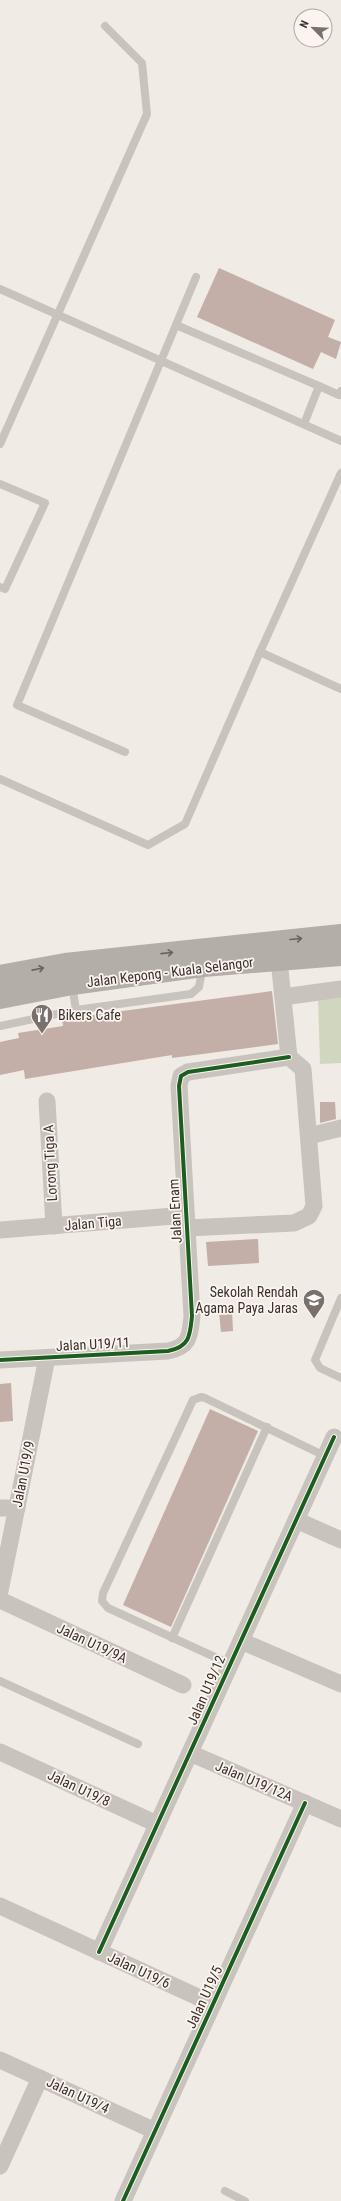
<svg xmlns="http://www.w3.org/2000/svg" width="341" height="2201" font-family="'Roboto Condensed',sans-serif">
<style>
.green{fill:#d1d6bf}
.building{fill:#c3afa7}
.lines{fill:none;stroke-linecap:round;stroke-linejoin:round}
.service{stroke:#c9c3be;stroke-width:8}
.minor{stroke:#c9c3be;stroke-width:17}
.trunk{stroke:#b4aea8;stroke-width:22}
.cycleway-casing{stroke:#fbf5ee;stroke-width:6}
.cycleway{stroke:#1b5e20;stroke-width:4}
.oneway{stroke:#6b625d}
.labels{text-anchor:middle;stroke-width:3.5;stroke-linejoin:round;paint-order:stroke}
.street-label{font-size:14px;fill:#3b302b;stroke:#fbf5ee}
.poi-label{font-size:14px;fill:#3b302b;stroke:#fbf5ee;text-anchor:start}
</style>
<rect width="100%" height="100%" fill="#f0ebe5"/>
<polygon class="green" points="341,994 341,1063 320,1064 318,997"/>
<g class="building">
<polygon points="219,268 335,320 328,337 341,342 336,359 321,352 313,369 197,317"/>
<polygon points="272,991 278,1044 172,1058 172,1055 25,1079 24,1070 0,1075 0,1042 19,1038 18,1033 63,1026 62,1019"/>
<polygon points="320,1102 335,1102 336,1119 320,1123"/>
<polygon points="258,1239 259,1263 208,1266 206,1242"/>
<polygon points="232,1311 233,1331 221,1332 219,1312"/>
<polygon points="11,1383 13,1421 0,1422 0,1384"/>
<polygon points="210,1409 258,1431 171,1627 123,1605"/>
</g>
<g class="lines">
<g class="service">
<polyline points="0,289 341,441"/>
<polyline points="176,325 319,386 304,424"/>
<polyline points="319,386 339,395 341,391"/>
<polyline points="0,444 147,114 142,63 105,26"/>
<polyline points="0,484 45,503 5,589 0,587"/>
<polyline points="260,652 341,689"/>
<polyline points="125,752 17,705 196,277"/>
<polyline points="0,779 148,845 185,824 260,652 341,473"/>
<polyline points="72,985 76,1010"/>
<polyline points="0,1026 76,1010 191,994 199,987 203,966"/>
<polyline points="341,1298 315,1360 320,1368 341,1378"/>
<polyline points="172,1638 267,1427"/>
<polyline points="230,1664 108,1608 102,1601 103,1593 193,1400 201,1397 205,1398 325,1456"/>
<polyline points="0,1681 138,1744"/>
<polyline points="225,2191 245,2201"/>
</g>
<g class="minor">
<polyline points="283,997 341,989"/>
<polyline points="47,1101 54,1226"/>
<polyline points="309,1136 341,1128"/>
<polyline points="187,1228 294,1223 309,1216 314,1206 303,1069 289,1057 279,960"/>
<polyline points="0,1230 186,1215"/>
<path d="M 0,1360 L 168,1351 C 190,1347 190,1335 192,1316 L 179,1086 L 181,1076 L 188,1072 L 289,1057"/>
<polyline points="0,1508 17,1508"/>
<polyline points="296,1520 341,1540"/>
<polyline points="0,1591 47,1358"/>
<polyline points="0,1600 183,1685"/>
<polyline points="241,1641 341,1684"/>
<polyline points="0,1752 157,1824"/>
<polyline points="190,1753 341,1819"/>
<polyline points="0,1906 213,2004"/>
<polyline points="99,1952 334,1437"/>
<polyline points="0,2060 155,2131"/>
<polyline points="0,2166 40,2078"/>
<polyline points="123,2201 305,1803"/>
</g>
<g class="trunk">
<polyline points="0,976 65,964 341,935"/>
<polyline points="0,998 72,984 203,966 341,955"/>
</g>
<g class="cycleway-casing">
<g id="cycleway">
<path d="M 0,1360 L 168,1351 C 190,1347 190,1335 192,1316 L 179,1086 L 181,1076 L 188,1072 L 289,1057"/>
<polyline points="99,1952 334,1437"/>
<polyline points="123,2201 305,1803"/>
</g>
</g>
<use href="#cycleway" class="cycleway"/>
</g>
<defs><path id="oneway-shaft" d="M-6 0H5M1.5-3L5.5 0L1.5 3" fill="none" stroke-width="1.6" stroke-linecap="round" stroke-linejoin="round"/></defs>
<g class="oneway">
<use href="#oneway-shaft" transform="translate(296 939) rotate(-5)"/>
<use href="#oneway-shaft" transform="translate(167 953) rotate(-6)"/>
<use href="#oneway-shaft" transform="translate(38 969) rotate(-11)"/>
</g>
<defs>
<g id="restaurant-pin" transform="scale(1.15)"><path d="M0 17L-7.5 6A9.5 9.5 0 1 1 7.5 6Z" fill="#7a716c" stroke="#fbf5ee"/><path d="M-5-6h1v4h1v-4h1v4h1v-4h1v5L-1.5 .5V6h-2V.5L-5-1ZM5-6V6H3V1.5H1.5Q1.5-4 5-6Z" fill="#fff"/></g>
<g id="school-pin" transform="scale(1.15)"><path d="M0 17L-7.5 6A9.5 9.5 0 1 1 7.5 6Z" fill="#7a716c" stroke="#fbf5ee"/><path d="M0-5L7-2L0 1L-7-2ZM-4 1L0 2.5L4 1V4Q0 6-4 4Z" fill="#fff"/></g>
</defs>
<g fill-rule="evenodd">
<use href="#restaurant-pin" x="42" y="1015"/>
<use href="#school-pin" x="314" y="1300"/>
</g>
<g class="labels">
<g class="street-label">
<text transform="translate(170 972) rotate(-7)" y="5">Jalan Kepong - Kuala Selangor</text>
<text transform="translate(50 1163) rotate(-93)" y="5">Lorong Tiga A</text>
<text transform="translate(175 1211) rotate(-93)" y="5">Jalan Enam</text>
<text transform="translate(93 1223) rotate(-5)" y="5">Jalan Tiga</text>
<text transform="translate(93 1344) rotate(-3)" y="5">Jalan U19/11</text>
<text transform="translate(23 1474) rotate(-79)" y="5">Jalan U19/9</text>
<text transform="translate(92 1643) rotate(25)" y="5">Jalan U19/9A</text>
<text transform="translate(206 1690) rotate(-66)" y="5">Jalan U19/12</text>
<text transform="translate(254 1781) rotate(23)" y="5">Jalan U19/12A</text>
<text transform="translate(79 1788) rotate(25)" y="5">Jalan U19/8</text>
<text transform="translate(139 1970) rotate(25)" y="5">Jalan U19/6</text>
<text transform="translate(204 1997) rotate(-65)" y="5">Jalan U19/5</text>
<text transform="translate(78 2095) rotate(25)" y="5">Jalan U19/4</text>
</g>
<g class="poi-label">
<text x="58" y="1020">Bikers Cafe</text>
<text x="298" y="1297" text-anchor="end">Sekolah Rendah<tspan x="298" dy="16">Agama Paya Jaras</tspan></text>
</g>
</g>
<g transform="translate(313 28) rotate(294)"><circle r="19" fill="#fbf5ee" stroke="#aea6a0"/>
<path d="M0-3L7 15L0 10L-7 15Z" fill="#7a716c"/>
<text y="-6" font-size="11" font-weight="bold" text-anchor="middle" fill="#3b302b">N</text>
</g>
</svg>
